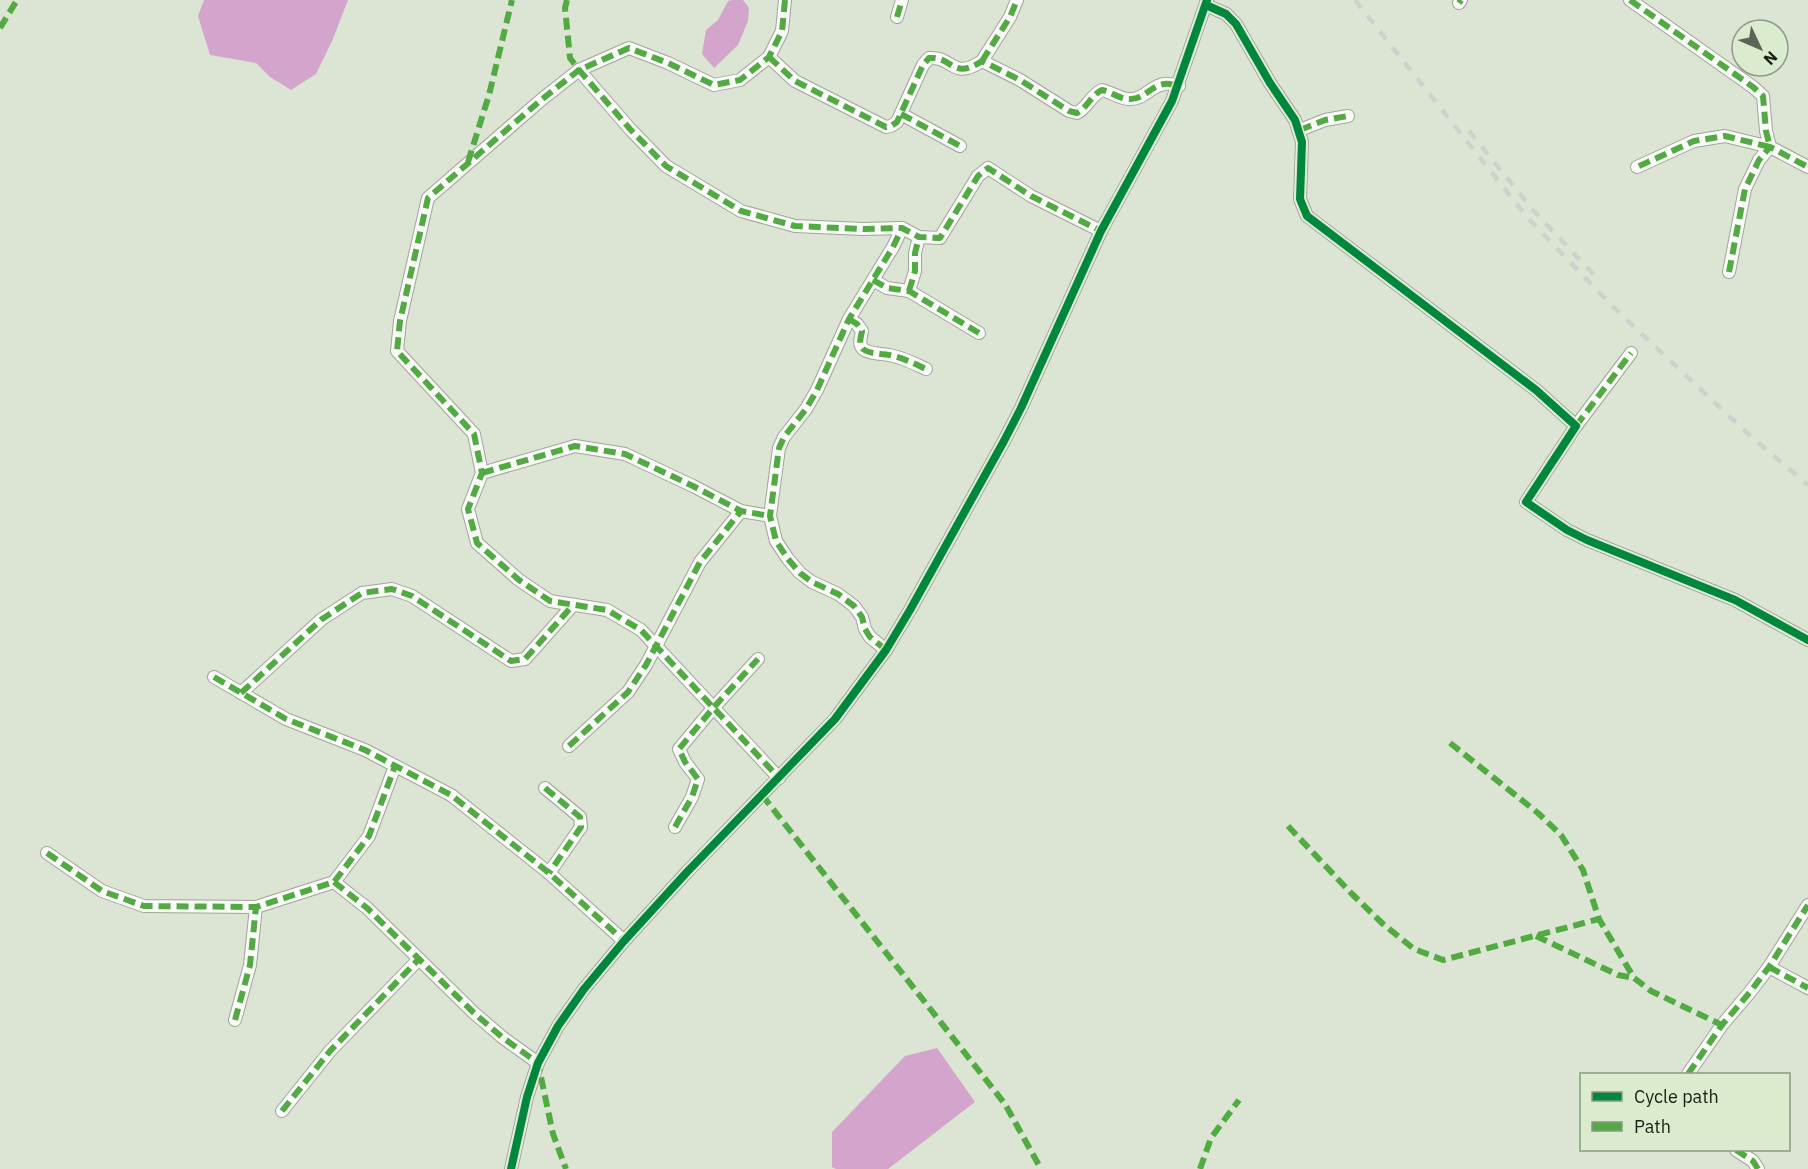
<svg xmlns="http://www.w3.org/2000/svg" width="1808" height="1169" font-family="'IBM Plex Sans',sans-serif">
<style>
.water{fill:#d4a5cc}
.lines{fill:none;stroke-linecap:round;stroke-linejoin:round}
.street-casing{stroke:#9fa699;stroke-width:14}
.street{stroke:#fafbf9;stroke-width:12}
.rail{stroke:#ced1cc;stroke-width:4.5;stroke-dasharray:10 10;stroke-linecap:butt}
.quiet{stroke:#52aa42;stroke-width:6;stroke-dasharray:12 6;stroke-linecap:butt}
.cycleway-casing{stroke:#dbebce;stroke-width:11}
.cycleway{stroke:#00873e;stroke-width:8}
</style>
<rect width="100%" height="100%" fill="#dce5d4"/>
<g class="water">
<polygon points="204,0 348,0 333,39 316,74 291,90 270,77 256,63 210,55 198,16"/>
<polygon points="732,0 743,0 749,8 748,21 738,45 714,68 702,54 706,30 718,20 728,1"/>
<polygon points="937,1048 975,1102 888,1169 836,1169 832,1167 832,1132 905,1056"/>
</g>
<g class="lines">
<g class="street-casing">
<g id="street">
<polyline points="785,0 782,31 769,57 740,80 714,85 668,63 629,48 579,70 630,129 666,166 741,211 795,226 863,229 902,228 919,237 940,238 978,176 988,168 1031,196 1101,231"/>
<polyline points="1630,0 1753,87 1763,96 1766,131 1770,147 1725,136 1694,141 1637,167"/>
<polyline points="1459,3 1461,0"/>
<polyline points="1206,5 1226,14 1236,24 1270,83 1295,120 1302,142 1300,199 1307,216 1536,390 1576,426 1526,502 1567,530 1587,540 1735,600 1808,640"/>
<polyline points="897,17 902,0"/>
<path d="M 769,57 L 795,81 L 886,127 L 891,126 L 897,122 L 923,65 L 929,58 C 953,56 952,81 982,61 L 1020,80 L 1069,111 L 1077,113 C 1087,108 1091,95 1102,90 C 1111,92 1120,99 1129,99 C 1144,100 1150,86 1164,84 C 1169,83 1174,85 1179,86"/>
<polyline points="982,61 1010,17 1017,0"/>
<polyline points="579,70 541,100 428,198 400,321 397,351 474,434 482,473 468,509 477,543 519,580 550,601 607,610 641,630 779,778"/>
<polyline points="901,114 960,146"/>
<polyline points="1300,130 1325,120 1348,116"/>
<polyline points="1729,272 1745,189 1759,160 1770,147 1808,167"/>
<polyline points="873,280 887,288 909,291 979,333"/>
<polyline points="909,291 915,271 915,253 919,237"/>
<path d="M 849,319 L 857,324 L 862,331 C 861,337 858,344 863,349 C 868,353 875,353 881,354 C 897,355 911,362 926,369"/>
<polyline points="1576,426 1631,353"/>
<polyline points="482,473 575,446 625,454 693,486 741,511 770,516"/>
<polyline points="886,650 870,637 865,629 862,617 854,606 838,594 812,582 800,573 788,559 776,541 770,516 779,448 784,437 806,409 817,390 849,319 893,247 902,228"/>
<polyline points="214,677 286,719 365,750 451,795 549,873 624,941"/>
<polyline points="241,693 322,619 362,593 392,589 412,596 511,661 525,659 573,605"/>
<polyline points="569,746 628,692 646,665 700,562 741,511"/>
<polyline points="545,788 580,817 581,827 549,873"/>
<polyline points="675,827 692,797 698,779 685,762 679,749 714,707 758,659"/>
<polyline points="47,853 102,891 144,906 256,907 334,882 369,836 395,766"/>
<polyline points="334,882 367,908 474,1013 502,1037 538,1063"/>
<polyline points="1769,967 1808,988"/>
<polyline points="235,1020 250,965 256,907"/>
<polyline points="1688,1074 1722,1025 1750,992 1769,967 1808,905"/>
<polyline points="282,1111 330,1051 419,959"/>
<polyline points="1736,1150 1753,1161 1758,1169"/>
<polyline points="511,1169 527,1097 538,1063 558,1026 584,989 624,941 687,872 835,719 886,650 910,610 1004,441 1021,408 1101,231 1172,101 1207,0"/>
</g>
</g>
<use href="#street" class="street"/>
<g class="rail">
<polyline points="1355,0 1526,216 1613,307 1746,432 1808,485"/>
<polyline points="1469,131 1533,210 1599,280"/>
</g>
<g class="quiet">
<polyline points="567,0 565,8 570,58 579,70 541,100 428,198 400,321 397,351 474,434 482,473 468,509 477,543 519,580 550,601 607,610 641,630 779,778"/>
<polyline points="785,0 782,31 769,57 740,80 714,85 668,63 629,48 579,70 630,129 666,166 741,211 795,226 863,229 902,228 919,237 940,238 978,176 988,168 1031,196 1101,231"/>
<polyline points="1630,0 1753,87 1763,96 1766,131 1770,147 1725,136 1694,141 1637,167"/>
<polyline points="1459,3 1461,0"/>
<polyline points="897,17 902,0"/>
<polyline points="0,28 17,0"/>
<path d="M 769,57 L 795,81 L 886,127 L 891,126 L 897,122 L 923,65 L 929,58 C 953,56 952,81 982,61 L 1020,80 L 1069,111 L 1077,113 C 1087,108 1091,95 1102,90 C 1111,92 1120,99 1129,99 C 1144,100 1150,86 1164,84 C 1169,83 1174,85 1179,86"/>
<polyline points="982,61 1010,17 1017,0"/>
<polyline points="901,114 960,146"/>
<polyline points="1300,130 1325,120 1348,116"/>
<polyline points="468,162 489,95 512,0"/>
<polyline points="1729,272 1745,189 1759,160 1770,147 1808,167"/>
<polyline points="873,280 887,288 909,291 979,333"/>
<polyline points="909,291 915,271 915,253 919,237"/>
<path d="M 849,319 L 857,324 L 862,331 C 861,337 858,344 863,349 C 868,353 875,353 881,354 C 897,355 911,362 926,369"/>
<polyline points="1576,426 1631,353"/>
<polyline points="482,473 575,446 625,454 693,486 741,511 770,516"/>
<polyline points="886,650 870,637 865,629 862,617 854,606 838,594 812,582 800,573 788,559 776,541 770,516 779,448 784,437 806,409 817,390 849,319 893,247 902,228"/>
<polyline points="214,677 286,719 365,750 451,795 549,873 624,941"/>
<polyline points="241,693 322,619 362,593 392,589 412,596 511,661 525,659 573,605"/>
<polyline points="1450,743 1538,813 1561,835 1583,870 1599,919 1634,978 1651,991 1722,1025"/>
<polyline points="569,746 628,692 646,665 700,562 741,511"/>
<polyline points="545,788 580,817 581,827 549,873"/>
<polyline points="762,795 1005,1104 1041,1169"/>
<polyline points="1288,826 1351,893 1383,924 1414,949 1443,960 1599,919"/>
<polyline points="675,827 692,797 698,779 685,762 679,749 714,707 758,659"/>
<polyline points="47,853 102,891 144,906 256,907 334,882 369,836 395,766"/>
<polyline points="334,882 367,908 474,1013 502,1037 538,1063 553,1134 566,1169"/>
<polyline points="1536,936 1618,975 1634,978"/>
<polyline points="1769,967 1808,988"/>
<polyline points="235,1020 250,965 256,907"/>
<polyline points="1688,1074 1722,1025 1750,992 1769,967 1808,905"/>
<polyline points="282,1111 330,1051 419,959"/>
<polyline points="1736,1150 1753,1161 1758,1169"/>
<polyline points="1200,1169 1211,1138 1239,1100"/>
</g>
<g class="cycleway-casing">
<g id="cycleway">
<polyline points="1206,5 1226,14 1236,24 1270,83 1295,120 1302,142 1300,199 1307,216 1536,390 1576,426 1526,502 1567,530 1587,540 1735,600 1808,640"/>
<polyline points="511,1169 527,1097 538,1063 558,1026 584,989 624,941 687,872 835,719 886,650 910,610 1004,441 1021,408 1101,231 1172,101 1207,0"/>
</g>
</g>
<use href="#cycleway" class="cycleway"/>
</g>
<rect x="1580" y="1073" width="210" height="78" fill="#dbebce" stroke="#8d9984" stroke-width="1.5"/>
<rect x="1592" y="1092" width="30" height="9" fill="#00873e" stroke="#8d9984" stroke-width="1.5"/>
<text x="1634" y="1103" font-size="18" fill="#191e14">Cycle path</text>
<rect x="1592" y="1122" width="30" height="9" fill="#52aa42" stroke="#8d9984" stroke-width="1.5"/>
<text x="1634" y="1133" font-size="18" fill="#191e14">Path</text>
<g transform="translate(1760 48) rotate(134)"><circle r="28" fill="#dbebce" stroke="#8d9984" stroke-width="1.5"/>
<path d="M0-4.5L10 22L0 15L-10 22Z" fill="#5d6457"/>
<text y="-9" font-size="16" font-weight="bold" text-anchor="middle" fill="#191e14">N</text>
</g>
</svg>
